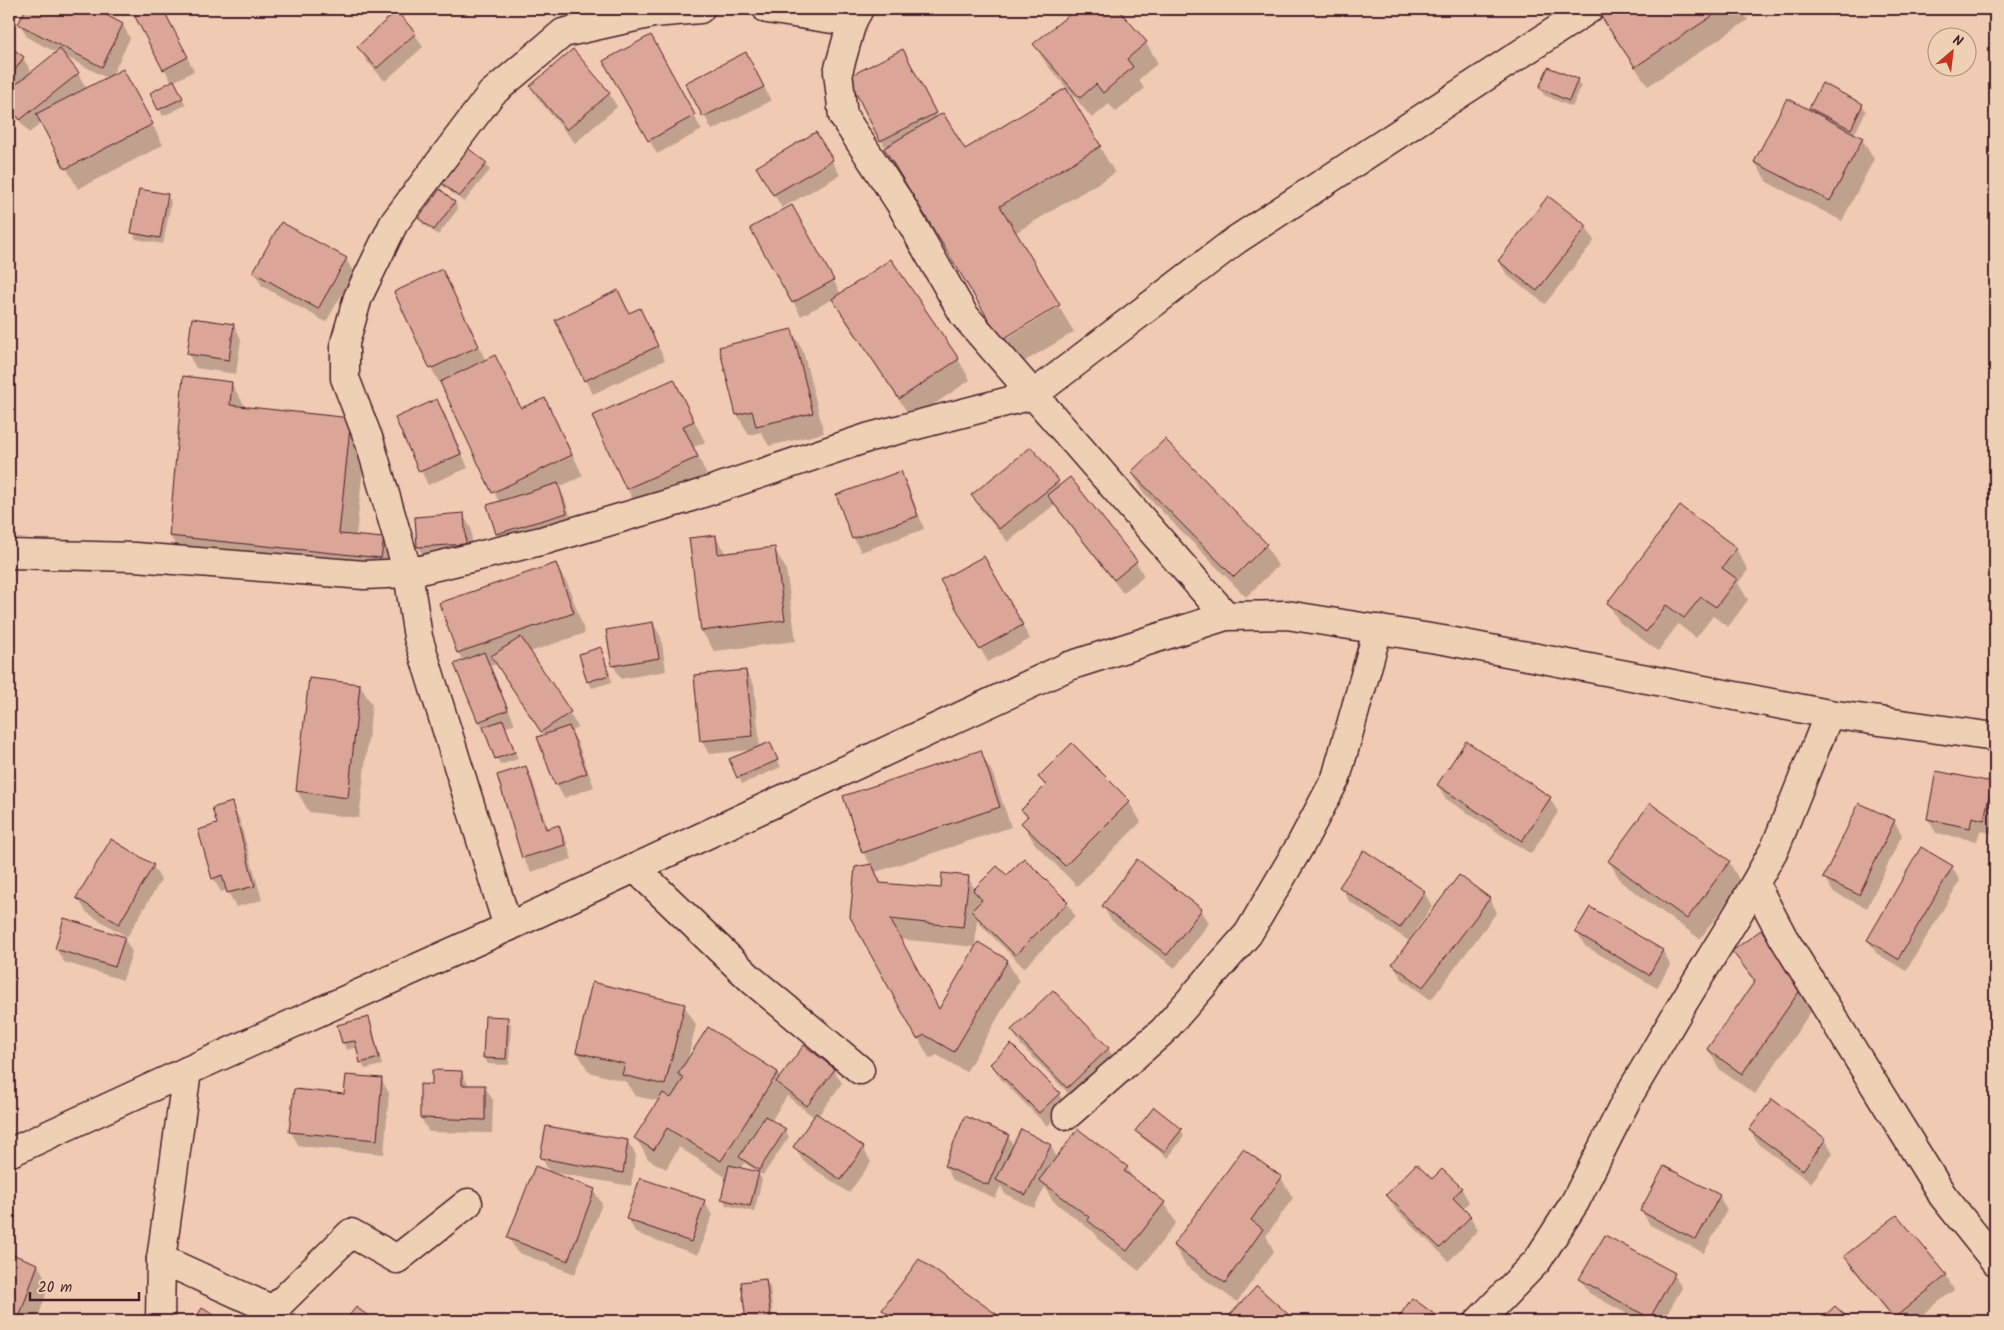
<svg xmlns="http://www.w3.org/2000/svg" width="2004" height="1330" font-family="Kalam,sans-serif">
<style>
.shadow{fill:#0003;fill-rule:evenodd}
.building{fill:#dba598;stroke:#4a1f2b}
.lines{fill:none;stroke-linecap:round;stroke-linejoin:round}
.minor-casing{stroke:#4a1f2b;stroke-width:31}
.minor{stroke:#eed1b5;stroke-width:28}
</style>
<rect width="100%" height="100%" fill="#f0cab2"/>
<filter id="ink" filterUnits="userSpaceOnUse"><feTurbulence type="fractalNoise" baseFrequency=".02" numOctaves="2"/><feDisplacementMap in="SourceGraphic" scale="10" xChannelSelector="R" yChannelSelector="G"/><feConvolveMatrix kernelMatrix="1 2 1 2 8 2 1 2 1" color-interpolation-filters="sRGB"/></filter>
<g filter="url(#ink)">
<g class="shadow">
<path d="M 27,9 L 92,9 L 123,25 L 130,38 L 112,76 L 135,91 L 163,145 L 78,189 L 42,123 L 29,133 L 9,107 L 9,48 L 23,58 L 32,73 L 57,53 L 27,37 L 20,24 ZM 64,56 L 107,78 L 87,89 L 78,74 Z"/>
<polygon points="133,9 163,9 194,71 173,82 186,105 163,116 151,93 172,83"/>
<polygon points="1078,9 1117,9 1146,43 1158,63 1139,79 1144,89 1116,112 1109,104 1092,118 1047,65 1035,45"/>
<polygon points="1598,9 1741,9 1748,20 1648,86 1609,30"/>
<polygon points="415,34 423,47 385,81 366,60 358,47"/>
<polygon points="650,37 702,130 657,154 605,61"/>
<polygon points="910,65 938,118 964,150 1066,90 1115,173 1015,233 901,175 881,140"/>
<polygon points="754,67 771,101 712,130 687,83"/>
<polygon points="1577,80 1581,87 1572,107 1544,95 1540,88"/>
<polygon points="531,86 609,93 617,107 575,143 539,100"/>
<polygon points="1862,105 1866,111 1854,135 1862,139 1874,159 1842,221 1767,182 1755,162 1814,114 1811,108"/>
<polygon points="816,134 840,175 782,208 758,168"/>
<polygon points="486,164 490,170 464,202 443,186 439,179"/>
<polygon points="167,195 171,202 163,244 136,239 133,232"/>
<polygon points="455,202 458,209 438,235 423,224 419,218"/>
<polygon points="792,207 841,294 958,359 970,380 912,419 845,320 833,299 801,316 752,229"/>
<polygon points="1586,227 1594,241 1545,304 1507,275 1499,261"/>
<polygon points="346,259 354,273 326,322 262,286 255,272"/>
<polygon points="449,285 486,361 495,357 522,409 544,399 556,420 583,476 559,487 565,499 574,527 505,548 497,534 489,505 499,502 441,381 439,382 431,368"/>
<polygon points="618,292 630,314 640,310 665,360 593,394 585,380"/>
<polygon points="1059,307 1074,332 1017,366 1002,341"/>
<polygon points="193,320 234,325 241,339 236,374 196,368 188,354"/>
<polygon points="792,331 803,351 824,433 769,446 761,432 749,435 737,414"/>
<polygon points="674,380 705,442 694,447 708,478 639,509 627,489 593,417"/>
<polygon points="231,383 246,408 350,419 365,446 356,537 383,540 398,566 186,562 170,536"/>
<polygon points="437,400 445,414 468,468 428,485 396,418"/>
<polygon points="1165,441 1266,545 1278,566 1246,597 1144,493 1132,473"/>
<polygon points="1031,448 1060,486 1070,479 1136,562 1144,576 1123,593 1054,505 1008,542 980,509 973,495"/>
<polygon points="900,473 908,486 924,529 861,552 854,538"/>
<polygon points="463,515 471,528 473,557 426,561 418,547 416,518"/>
<polygon points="715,536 726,554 774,548 786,569 796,641 714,651 702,631"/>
<polygon points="1736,549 1748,570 1738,583 1748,600 1728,627 1713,616 1696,638 1678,624 1658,651 1620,623 1608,603"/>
<polygon points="984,558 1030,639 988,662 942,581"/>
<polygon points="556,565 568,585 585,633 530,652 578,727 571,731 577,741 594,787 564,798 556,784 544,736 497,664 490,666 515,724 506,727 518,759 500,765 488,736 479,721 464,662 458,653 441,604"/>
<polygon points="653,623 661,637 666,671 621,679 613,665"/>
<polygon points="600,648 604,655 612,682 592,688 588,681"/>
<polygon points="746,672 754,685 760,747 773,750 781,767 742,784 731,760 751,750 709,754 701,740"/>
<polygon points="360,685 372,705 359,818 309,812 297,791"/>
<polygon points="1072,745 1129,802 1141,822 1077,886 1035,844 1023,824 1027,819 1022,810 1045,787 1039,777"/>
<polygon points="980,752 992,772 1011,827 876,872 882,884 942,890 968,877 975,890 1007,877 1067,902 1075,916 1024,968 981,925 977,919 975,947 900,939 939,1011 1007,961 1019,981 966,1072 937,1055 930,1059 918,1038 871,865 863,852"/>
<polygon points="526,767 533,781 548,830 558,826 566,840 572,859 531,872 523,858 498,775"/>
<polygon points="1991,783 1995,791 1995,815 1992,833 1980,831 1977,841 1936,833 1928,819"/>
<polygon points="1438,785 1550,798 1558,812 1531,854 1446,799"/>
<polygon points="231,804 239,818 262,900 236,907 227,890 221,892 213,878 218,825"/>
<polygon points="1859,805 1894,821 1902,835 1867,908 1833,892 1825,878"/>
<polygon points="1609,861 1729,862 1741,883 1700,939 1621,882"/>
<polygon points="153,866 161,880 127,937 86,912 78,898"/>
<polygon points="1952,867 1960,881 1906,971 1876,953 1868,940"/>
<polygon points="1341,887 1424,892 1432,906 1409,941 1349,901"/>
<polygon points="1489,898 1497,912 1431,1000 1401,978 1394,965"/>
<polygon points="1103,906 1201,910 1209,923 1175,968 1111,920"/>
<polygon points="1590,909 1663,951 1670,965 1657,988 1585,946 1577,932"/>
<polygon points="1760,931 1814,1007 1755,1094 1720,1070 1708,1049 1755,984 1734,952"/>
<polygon points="124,938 132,952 123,980 64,962 56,949"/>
<polygon points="684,1005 696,1025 687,1061 777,1072 780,1078 834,1070 842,1083 818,1116 863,1148 871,1162 849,1193 803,1161 795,1147 815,1118 787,1096 771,1121 785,1130 789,1137 763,1175 744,1163 740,1169 758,1173 762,1180 754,1212 726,1205 723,1198 727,1178 679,1147 666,1169 648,1159 636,1138 659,1101 635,1096 627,1082 589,1072 577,1052"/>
<polygon points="368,1019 372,1025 382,1065 365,1069 361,1062 358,1047 347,1050 343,1043 339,1026"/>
<polygon points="507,1019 511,1025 509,1065 488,1064 484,1057"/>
<polygon points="1013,1031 1108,1048 1116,1062 1076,1101 1020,1044"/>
<polygon points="992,1065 1059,1094 1067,1108 1047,1126 1000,1078"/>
<polygon points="461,1072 469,1086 485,1087 493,1100 492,1133 429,1132 421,1118 433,1086"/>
<polygon points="381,1079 389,1093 384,1154 299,1146 291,1132"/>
<polygon points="1181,1129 1184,1136 1168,1158 1141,1137 1137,1131"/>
<polygon points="1750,1130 1825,1139 1833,1153 1811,1183 1758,1144"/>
<polygon points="1008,1136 1014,1146 1051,1146 1057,1158 1127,1168 1134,1180 1164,1202 1176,1223 1139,1271 1100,1241 1095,1233 1052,1200 1045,1187 1034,1208 1005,1194 1001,1186 995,1198 953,1180 945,1166"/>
<polygon points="628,1142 636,1155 631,1186 551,1172 594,1190 602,1204 575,1274 517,1252 509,1238 550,1173 542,1158"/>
<polygon points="1281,1178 1293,1198 1266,1236 1274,1251 1237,1302 1186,1266 1174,1246"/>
<polygon points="1432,1181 1461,1188 1469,1202 1463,1209 1470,1216 1478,1230 1449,1261 1395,1209 1387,1195"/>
<polygon points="1719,1196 1727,1210 1704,1253 1650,1225 1642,1211"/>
<polygon points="704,1201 712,1215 698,1255 636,1233 628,1219"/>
<polygon points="9,1255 38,1265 49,1285 37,1321 9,1321"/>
<polygon points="1846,1256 1946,1276 1954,1290 1914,1321 1895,1321 1854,1270"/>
<polygon points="919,1260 1004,1321 891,1321 884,1310"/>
<polygon points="1674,1274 1682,1288 1663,1321 1640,1321 1589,1293 1581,1279"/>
<polygon points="766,1281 770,1287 773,1321 747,1321 742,1283"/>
<polygon points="1412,1300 1436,1316 1439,1321 1397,1321"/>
<polygon points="1230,1317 1289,1317 1292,1321 1232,1321"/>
</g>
<g class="building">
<polygon points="26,9 95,9 123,24 102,67 18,24"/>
<polygon points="131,9 163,9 188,57 163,70"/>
<polygon points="1076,9 1118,9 1147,42 1127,59 1133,67 1103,93 1096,84 1080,98 1033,44"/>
<polygon points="1596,9 1723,9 1635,67"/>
<polygon points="396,11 416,33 377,68 357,47"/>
<polygon points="651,35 695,115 648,141 603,61"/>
<polygon points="9,46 24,57 9,79"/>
<polygon points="60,49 79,73 20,120 9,106 9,90"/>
<polygon points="573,49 610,93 567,130 530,86"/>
<polygon points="903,49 936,113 880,141 848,77"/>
<polygon points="746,52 764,87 703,117 685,83"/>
<polygon points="1548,67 1578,79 1569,101 1539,88"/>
<polygon points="123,69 153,124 65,169 36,114"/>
<polygon points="174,80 183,98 158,110 150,93"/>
<polygon points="1822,83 1863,104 1851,129 1809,108"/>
<polygon points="1066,88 1101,146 1000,206 1060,305 1001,340 884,148 943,113 965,149"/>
<polygon points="1787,98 1863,138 1830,201 1754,162"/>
<polygon points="816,132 833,160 773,195 756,167"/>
<polygon points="464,145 487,163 459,197 437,179"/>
<polygon points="139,189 168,194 160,238 131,233"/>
<polygon points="440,189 455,202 434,230 418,218"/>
<polygon points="1548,196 1587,226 1537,291 1498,261"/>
<polygon points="792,205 834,280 792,303 750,228"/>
<polygon points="281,222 347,258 318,309 253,272"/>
<polygon points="891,259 959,359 899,399 832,299"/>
<polygon points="442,269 479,346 430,369 394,292"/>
<polygon points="618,290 629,313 640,308 658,346 584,381 555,320"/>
<polygon points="192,318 234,324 229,360 187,354"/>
<polygon points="792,329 813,413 756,426 752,411 736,415 719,347"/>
<polygon points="495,355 521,408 545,398 572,455 492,493 440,382"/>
<polygon points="183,376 232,382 230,405 351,418 339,534 384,538 381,558 169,536"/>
<polygon points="674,379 694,421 683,426 698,457 626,489 592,416"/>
<polygon points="437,399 461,454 419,472 395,418"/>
<polygon points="1165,439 1267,544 1234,577 1131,472"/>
<polygon points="1031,447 1059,481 999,529 971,495"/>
<polygon points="901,471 918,516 852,539 836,495"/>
<polygon points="1070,477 1137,561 1114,580 1047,495"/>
<polygon points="558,483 567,513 496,534 487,505"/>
<polygon points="1680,506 1737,548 1722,568 1737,579 1716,607 1701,597 1684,618 1666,605 1646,632 1607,603"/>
<polygon points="464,513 466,544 417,547 415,517"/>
<polygon points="716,535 718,554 775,547 785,620 701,631 689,538"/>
<polygon points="984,556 1023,625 979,649 940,580"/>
<polygon points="556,563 574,613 457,653 439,603"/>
<polygon points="653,622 659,658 612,666 606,630"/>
<polygon points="521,637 571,712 541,732 491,656"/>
<polygon points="601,647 609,675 587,682 579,654"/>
<polygon points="484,652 508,710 478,722 454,664"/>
<polygon points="746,670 753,736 700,741 694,675"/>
<polygon points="309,678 360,684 348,798 296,791"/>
<polygon points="503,720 515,752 495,759 483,727"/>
<polygon points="569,726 587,773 555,785 537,737"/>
<polygon points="1466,741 1551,797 1522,841 1437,785"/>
<polygon points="770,742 778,760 737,778 729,759"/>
<polygon points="1072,743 1130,801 1065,866 1021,823 1028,816 1021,810 1046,785 1038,777"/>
<polygon points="981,750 1000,807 862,853 843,796"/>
<polygon points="526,766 546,829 559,825 565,845 522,858 497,775"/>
<polygon points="1936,771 1992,782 1984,820 1972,817 1970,828 1927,819"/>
<polygon points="232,802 255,886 227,893 222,875 212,879 198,830 217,824 212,808"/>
<polygon points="1650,803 1730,861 1687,919 1608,861"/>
<polygon points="1859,803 1895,820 1859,895 1823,878"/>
<polygon points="111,839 154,865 119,924 76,898"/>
<polygon points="1921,847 1953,866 1898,959 1867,940"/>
<polygon points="1364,850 1425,891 1400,928 1339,887"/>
<polygon points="1024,858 1068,902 1015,955 971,911 982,900 973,890 997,866 1007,875"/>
<polygon points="1137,859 1202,909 1167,955 1102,906"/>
<polygon points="872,864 880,883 941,888 942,873 969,876 963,927 890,919 939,1009 978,942 1008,960 954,1052 925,1035 917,1039 850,917 855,867"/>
<polygon points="1459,875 1490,898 1423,987 1392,964"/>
<polygon points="1590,907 1663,950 1649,975 1575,932"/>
<polygon points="64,918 125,937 115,967 55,949"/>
<polygon points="1761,930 1803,986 1742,1074 1707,1049 1755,981 1732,951"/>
<polygon points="592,982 685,1004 665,1085 622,1075 625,1064 576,1052"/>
<polygon points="1053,990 1109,1048 1067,1088 1011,1030"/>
<polygon points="485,1016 508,1017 506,1059 483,1058"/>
<polygon points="369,1017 379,1058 360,1063 355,1041 342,1043 337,1025"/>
<polygon points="708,1027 778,1072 721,1161 667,1128 654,1150 634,1138 663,1093 671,1098 684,1078 678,1074"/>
<polygon points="1011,1044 1060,1093 1039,1113 990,1064"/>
<polygon points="804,1045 835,1069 807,1106 776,1082"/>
<polygon points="432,1070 462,1071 462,1085 485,1085 485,1120 420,1118 420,1084 432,1085"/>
<polygon points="346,1075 382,1078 377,1140 289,1132 294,1089 344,1094"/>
<polygon points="1772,1099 1826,1139 1803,1170 1749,1130"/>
<polygon points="1154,1107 1182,1129 1164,1152 1135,1131"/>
<polygon points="816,1113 864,1147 841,1180 793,1147"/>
<polygon points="765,1116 786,1129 759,1170 739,1157"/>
<polygon points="965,1116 1009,1135 988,1185 944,1166"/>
<polygon points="546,1126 628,1140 623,1173 540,1158"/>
<polygon points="1021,1129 1051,1145 1026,1195 996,1180"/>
<polygon points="1078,1129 1128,1167 1124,1171 1165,1202 1127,1251 1087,1220 1089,1217 1039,1180"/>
<polygon points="1243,1149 1282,1177 1251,1220 1263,1229 1225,1283 1173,1245"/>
<polygon points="1416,1164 1432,1179 1442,1169 1462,1188 1453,1198 1471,1216 1440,1248 1386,1195"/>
<polygon points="729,1165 759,1172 750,1206 721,1199"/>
<polygon points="535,1166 595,1189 568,1261 507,1238"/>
<polygon points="1664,1166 1720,1195 1696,1240 1640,1211"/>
<polygon points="640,1178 705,1200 691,1242 626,1219"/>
<polygon points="1897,1215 1947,1275 1894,1318 1844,1256"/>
<polygon points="1605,1235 1675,1273 1650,1318 1579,1279"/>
<polygon points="9,1253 38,1264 18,1321 9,1321"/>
<polygon points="919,1259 1006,1321 899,1321 882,1310"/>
<polygon points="766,1279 771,1320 746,1321 741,1282"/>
<polygon points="1257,1286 1290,1316 1285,1321 1233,1321 1228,1317"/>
<polygon points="1412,1298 1437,1316 1433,1321 1396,1321"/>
<polygon points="1835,1306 1851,1321 1819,1321"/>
<polygon points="356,1307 375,1321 345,1321"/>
<polygon points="202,1308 224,1321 194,1321"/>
</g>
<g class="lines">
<g class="minor-casing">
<g id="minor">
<polyline points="767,9 852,22"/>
<polyline points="859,9 852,22 838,72 843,116 900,203 964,315 1226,616"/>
<polyline points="9,554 135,557 364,575 408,573 545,540 685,499 870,437 1033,395 1236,240 1589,9"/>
<polyline points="635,868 752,980 860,1070"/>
<polyline points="1755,884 1783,937 1943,1196 1995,1261"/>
<polyline points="508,927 418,637 408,573 370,443 345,378 345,343 358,297 394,223 491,94 563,33 653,13 700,9"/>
<polyline points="1067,1115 1163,1031 1248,934 1301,844 1336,778 1378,629"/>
<polyline points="9,1153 187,1071 508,927 1069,666 1226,616 1287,615 1449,641 1829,714 1995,737"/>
<polyline points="161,1259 273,1310 351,1233 397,1259 468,1203"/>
<polyline points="160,1321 161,1259 187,1071"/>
<polyline points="1479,1321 1537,1261 1575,1202 1628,1097 1682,1005 1739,912 1775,848 1829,714"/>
</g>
</g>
<use href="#minor" class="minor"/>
</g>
</g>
<rect width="2004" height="1330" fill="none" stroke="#eed1b5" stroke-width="30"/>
<rect x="15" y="15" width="1974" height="1300" fill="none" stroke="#4a1f2b" stroke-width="2" filter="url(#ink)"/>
<g transform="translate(1952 52) rotate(28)"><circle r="24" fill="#eed1b5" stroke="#ac8a7e"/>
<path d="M0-4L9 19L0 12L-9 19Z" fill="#c8321e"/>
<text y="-8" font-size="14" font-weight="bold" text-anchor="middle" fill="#4a1f2b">N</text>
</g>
<path d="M30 1292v8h109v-8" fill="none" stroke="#4a1f2b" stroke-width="2.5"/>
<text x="38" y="1292" font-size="15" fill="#4a1f2b" stroke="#eed1b5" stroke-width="4" paint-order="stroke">20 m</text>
</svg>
